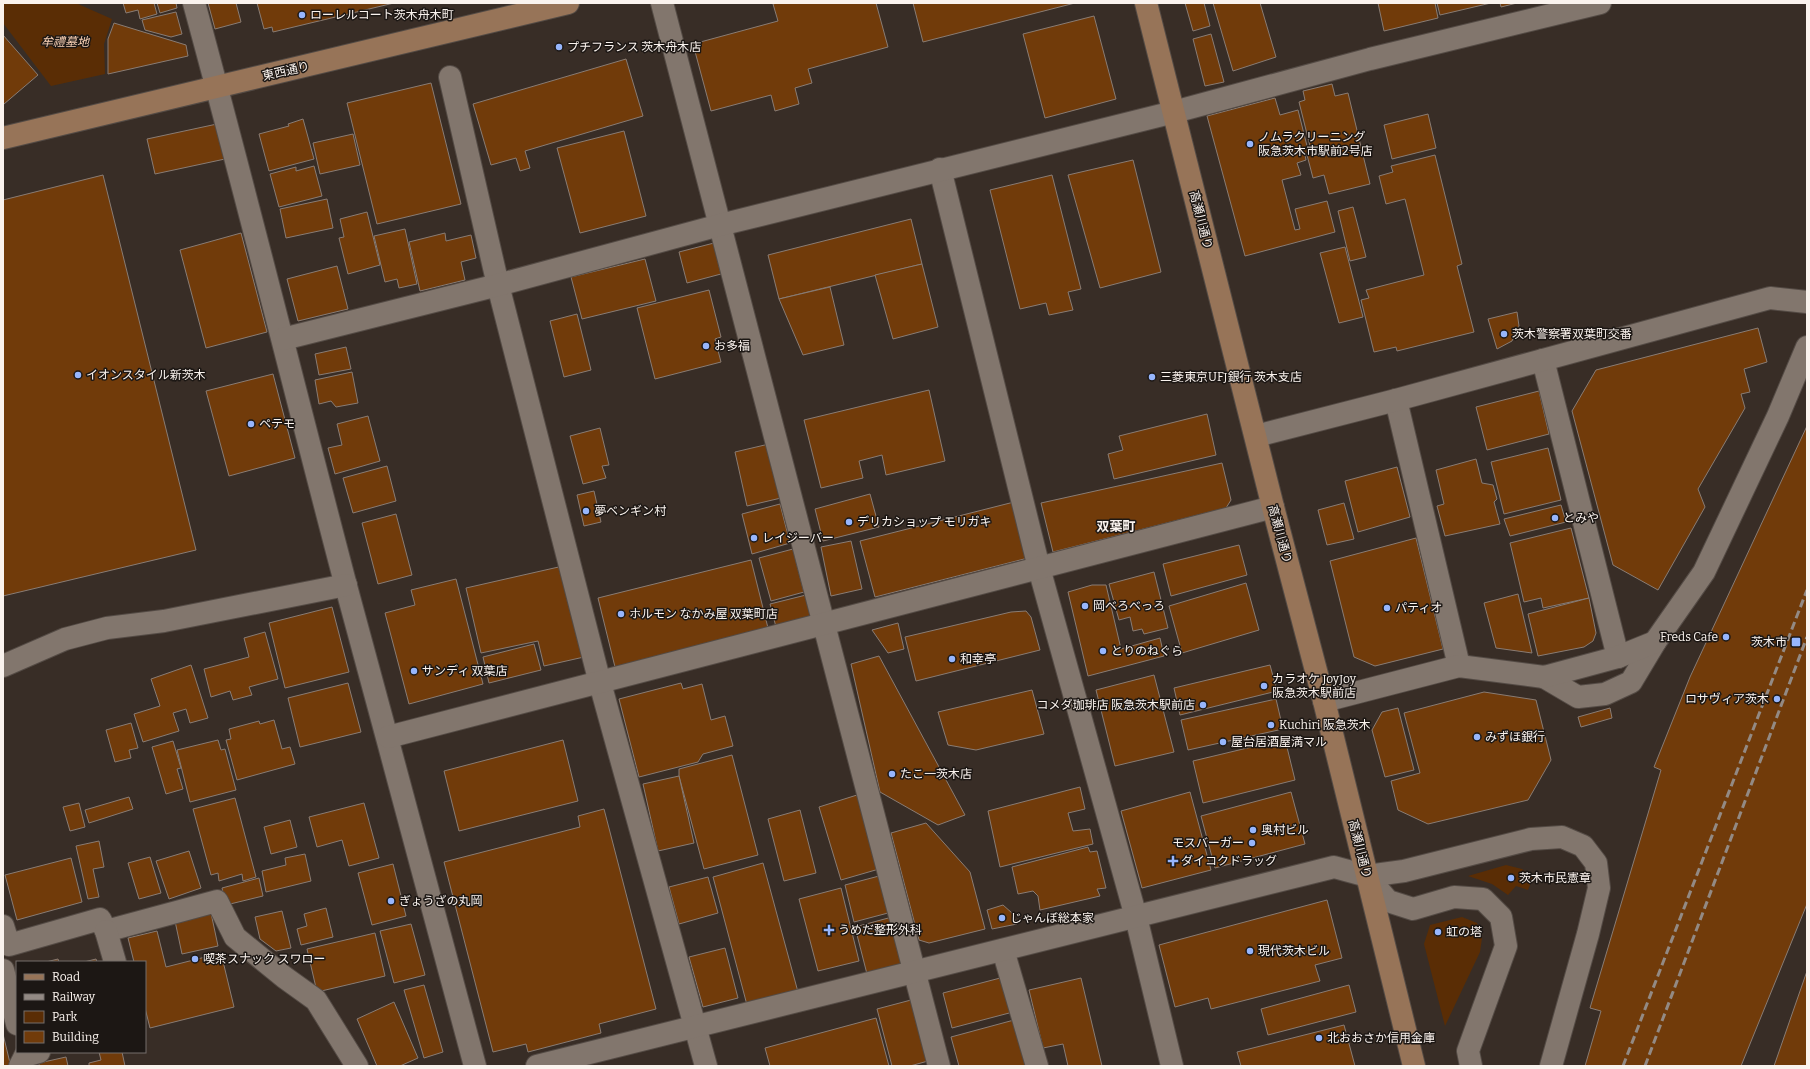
<svg xmlns="http://www.w3.org/2000/svg" width="1810" height="1069" font-family="Bitter,'Noto Sans JP',serif">
<style>
.green{fill:#5a2d05}
.building{fill:#713b0a;stroke:#897c74}
.lines{fill:none;stroke-linecap:round;stroke-linejoin:round}
.street-casing{stroke:#544b45;stroke-width:24}
.secondary-casing{stroke:#544b45;stroke-width:24}
.street{stroke:#82766d;stroke-width:22}
.secondary{stroke:#977458;stroke-width:22}
.rail{stroke:#938a84;stroke-width:3;stroke-dasharray:8 4;stroke-linecap:butt}
.poi-dot{fill:#97b6fd;stroke:#1c1714;stroke-width:1.5}
.labels{text-anchor:middle;stroke-width:3;stroke-linejoin:round;paint-order:stroke}
.poi-label{font-size:12px;fill:#faf3ee;stroke:#1c1714;text-anchor:start}
.park-label{font-size:12px;font-style:italic;fill:#fcd3b7;stroke:#1c1714}
.street-label{font-size:12px;fill:#faf3ee;stroke:#1c1714}
.neighbourhood-label{font-size:13px;font-weight:bold;fill:#faf3ee;stroke:#1c1714}
</style>
<rect width="100%" height="100%" fill="#382d26"/>
<g class="green">
<polygon points="3,3 78,4 112,19 104,44 105,74 51,86 3,23"/>
<polygon points="1506,865 1522,869 1533,877 1528,890 1516,886 1508,895 1492,884 1468,876"/>
<polygon points="1462,917 1477,923 1482,938 1480,952 1445,1026 1424,944 1430,925"/>
</g>
<g class="building">
<polygon points="123,3 154,3 157,14 140,19 138,10 126,13"/>
<polygon points="157,3 176,3 177,8 160,13"/>
<polygon points="208,3 236,3 241,22 215,29"/>
<polygon points="257,3 394,3 273,32 272,27 264,29"/>
<polygon points="777,3 876,3 888,47 808,69 812,83 795,88 799,104 775,111 771,95 711,111 693,44 778,21 773,4"/>
<polygon points="913,3 1075,3 923,42"/>
<polygon points="1185,3 1204,3 1210,26 1193,31"/>
<polygon points="1213,3 1260,3 1276,57 1233,71"/>
<polygon points="1378,3 1435,3 1438,18 1384,31"/>
<polygon points="1437,3 1491,3 1440,15"/>
<polygon points="1500,3 1517,3 1501,7"/>
<polygon points="176,12 182,34 171,37 145,30 142,20"/>
<polygon points="1094,16 1116,99 1045,118 1023,34"/>
<polygon points="114,23 186,45 188,56 108,74 108,39"/>
<polygon points="1211,34 1224,82 1205,86 1193,39"/>
<polygon points="3,35 38,75 4,104 3,103"/>
<polygon points="626,59 643,116 525,151 530,168 520,171 516,158 491,165 473,104"/>
<polygon points="431,83 461,204 377,224 347,103"/>
<polygon points="1332,84 1335,96 1348,93 1370,184 1329,194 1324,175 1313,178 1307,155 1312,154 1299,102 1305,100 1303,91"/>
<polygon points="1275,98 1280,115 1298,110 1309,154 1305,155 1306,160 1297,163 1301,175 1282,180 1295,230 1300,229 1295,209 1327,201 1335,232 1245,256 1207,116"/>
<polygon points="1428,114 1436,148 1392,159 1384,125"/>
<polygon points="303,119 314,159 269,171 259,134 289,126 288,124"/>
<polygon points="217,124 225,159 155,174 147,139"/>
<polygon points="624,131 646,216 580,233 557,148"/>
<polygon points="353,134 360,165 320,174 313,143"/>
<polygon points="1435,155 1462,264 1457,266 1474,332 1397,351 1396,347 1374,352 1361,300 1369,298 1366,290 1424,275 1405,199 1386,204 1379,176 1393,172 1391,166"/>
<polygon points="1133,160 1161,272 1100,288 1068,175"/>
<polygon points="314,166 322,196 279,207 270,174 296,167 296,171"/>
<polygon points="103,175 196,550 3,596 3,200"/>
<polygon points="1052,175 1081,289 1068,292 1073,310 1049,315 1046,303 1020,309 990,190"/>
<polygon points="327,199 333,228 286,238 280,209"/>
<polygon points="1353,207 1366,257 1350,261 1338,211"/>
<polygon points="367,212 380,265 348,274 339,238 344,237 340,219"/>
<polygon points="911,219 922,264 779,299 768,255"/>
<polygon points="405,229 417,284 399,288 397,279 385,282 374,236"/>
<polygon points="241,233 267,332 206,348 180,250"/>
<polygon points="445,233 446,241 471,235 476,258 461,262 465,280 420,291 409,242"/>
<polygon points="714,243 721,274 687,283 679,252"/>
<polygon points="1345,247 1363,317 1339,323 1320,253"/>
<polygon points="645,259 656,301 582,319 571,277"/>
<polygon points="922,264 938,327 893,339 875,275"/>
<polygon points="337,266 348,309 298,321 287,279"/>
<polygon points="830,287 844,345 803,355 779,299"/>
<polygon points="709,290 721,337 715,339 721,362 655,379 637,308"/>
<polygon points="1517,312 1519,326 1512,341 1497,349 1488,319"/>
<polygon points="577,314 591,370 564,377 550,321"/>
<polygon points="1758,328 1767,362 1744,369 1750,392 1741,394 1745,408 1698,489 1705,507 1658,590 1613,565 1572,411 1596,370"/>
<polygon points="346,347 351,369 319,375 315,354"/>
<polygon points="352,372 358,403 336,407 331,401 319,404 315,380"/>
<polygon points="273,374 295,458 229,476 206,391"/>
<polygon points="929,390 945,461 886,475 882,455 859,461 863,478 821,488 804,420"/>
<polygon points="1539,391 1549,434 1487,450 1476,407"/>
<polygon points="1207,414 1216,455 1114,479 1108,454 1123,450 1119,436"/>
<polygon points="368,416 380,461 335,474 328,448 342,445 337,424"/>
<polygon points="1807,426 1807,904 1741,1066 1585,1066 1601,1011 1590,1008 1661,770 1654,767 1690,677"/>
<polygon points="600,428 609,465 602,466 606,478 583,484 570,436"/>
<polygon points="769,444 781,498 747,506 735,452"/>
<polygon points="1548,448 1561,500 1504,514 1491,462"/>
<polygon points="1476,459 1482,483 1493,485 1497,499 1494,502 1500,524 1445,536 1437,506 1444,504 1436,470"/>
<polygon points="1222,463 1231,500 1226,508 1053,552 1041,503"/>
<polygon points="387,466 396,501 353,513 343,478"/>
<polygon points="1397,467 1410,517 1358,532 1345,481"/>
<polygon points="594,491 601,522 584,526 577,495"/>
<polygon points="870,494 879,527 823,541 815,509"/>
<polygon points="1014,502 1028,558 875,597 860,541"/>
<polygon points="1344,503 1354,539 1327,545 1318,510"/>
<polygon points="780,504 790,543 752,554 742,514"/>
<polygon points="1561,505 1566,522 1510,536 1504,519"/>
<polygon points="396,514 412,575 378,584 362,523"/>
<polygon points="1571,528 1589,598 1543,608 1541,598 1524,602 1510,543"/>
<polygon points="1416,538 1443,649 1375,666 1354,657 1330,561"/>
<polygon points="851,541 862,589 831,596 821,547"/>
<polygon points="1239,545 1247,575 1171,596 1163,564"/>
<polygon points="793,549 804,592 771,601 759,558"/>
<polygon points="751,560 768,628 615,667 598,598"/>
<polygon points="563,566 584,657 544,666 538,641 481,653 466,588"/>
<polygon points="1154,572 1168,628 1144,634 1142,629 1133,631 1130,617 1119,620 1109,584"/>
<polygon points="456,579 483,684 409,704 385,613 415,605 411,590"/>
<polygon points="1246,583 1259,630 1182,653 1169,606"/>
<polygon points="1092,585 1106,585 1121,649 1160,638 1164,656 1088,676 1068,592"/>
<polygon points="1518,594 1532,653 1496,648 1484,603"/>
<polygon points="806,595 812,617 776,627 770,604"/>
<polygon points="1589,598 1596,633 1593,641 1584,647 1538,656 1528,614"/>
<polygon points="332,607 349,672 285,688 269,623"/>
<polygon points="1026,611 1031,617 1040,650 916,681 905,637 1011,612"/>
<polygon points="898,623 904,649 888,653 872,630"/>
<polygon points="265,632 278,679 249,687 252,695 233,700 230,691 211,697 204,669 249,657 244,638"/>
<polygon points="534,644 541,670 489,683 483,657"/>
<polygon points="879,656 965,815 938,825 880,792 851,664"/>
<polygon points="191,665 208,718 190,723 186,709 173,713 179,731 143,742 134,714 160,706 151,679"/>
<polygon points="1270,665 1277,691 1180,715 1174,688"/>
<polygon points="1154,675 1174,752 1115,766 1096,690"/>
<polygon points="348,683 361,732 300,747 288,698"/>
<polygon points="681,683 683,689 702,684 711,720 725,716 733,746 703,754 698,762 639,777 619,699"/>
<polygon points="1032,690 1044,734 976,750 948,745 938,712"/>
<polygon points="1484,692 1536,700 1551,760 1528,800 1428,824 1398,810 1391,781 1420,773 1404,713"/>
<polygon points="1276,699 1283,729 1188,750 1181,720"/>
<polygon points="1398,708 1414,770 1385,777 1372,730 1382,712"/>
<polygon points="1610,708 1612,718 1581,727 1578,717"/>
<polygon points="274,720 282,749 290,747 295,764 237,780 226,740 231,739 229,729 259,721 260,724"/>
<polygon points="131,723 138,748 129,750 131,758 115,762 106,730"/>
<polygon points="1285,739 1295,780 1203,803 1193,761"/>
<polygon points="218,740 221,750 225,749 236,790 190,802 177,750"/>
<polygon points="563,740 578,801 459,831 444,771"/>
<polygon points="173,741 181,768 177,769 183,789 166,794 152,747"/>
<polygon points="732,755 758,855 704,869 679,776 679,769"/>
<polygon points="679,776 694,843 658,851 643,784"/>
<polygon points="1080,787 1085,809 1068,813 1073,831 1090,829 1093,844 1000,867 988,811"/>
<polygon points="1190,792 1211,870 1142,888 1121,811"/>
<polygon points="1291,792 1305,844 1215,868 1201,816"/>
<polygon points="857,795 879,869 841,880 819,807"/>
<polygon points="129,797 133,809 89,823 85,810"/>
<polygon points="235,798 256,877 243,881 242,874 219,881 218,873 211,875 193,809"/>
<polygon points="79,803 85,827 70,831 63,807"/>
<polygon points="364,803 379,858 349,866 342,840 317,847 309,817"/>
<polygon points="604,809 656,1009 599,1024 601,1033 528,1052 526,1044 493,1052 444,862 580,827 578,816"/>
<polygon points="800,810 816,873 784,881 768,819"/>
<polygon points="290,820 297,847 271,854 264,827"/>
<polygon points="926,823 970,872 985,929 929,943 919,940 891,833"/>
<polygon points="99,841 104,867 93,869 99,897 88,899 76,846"/>
<polygon points="1088,847 1090,852 1097,851 1106,888 1097,889 1100,896 1040,910 1038,896 1033,891 1018,894 1012,867"/>
<polygon points="189,851 201,888 169,899 156,861"/>
<polygon points="305,854 311,881 266,892 262,871 286,865 285,858"/>
<polygon points="150,857 161,893 139,899 128,863"/>
<polygon points="71,858 82,902 17,920 5,875"/>
<polygon points="763,863 798,992 747,1005 713,877"/>
<polygon points="393,864 406,916 372,925 358,873"/>
<polygon points="879,876 888,913 854,922 845,885"/>
<polygon points="708,877 718,913 679,924 669,887"/>
<polygon points="259,878 263,896 226,905 222,888"/>
<polygon points="841,888 859,961 818,971 799,899"/>
<polygon points="1327,900 1342,958 1315,965 1320,981 1211,1009 1208,998 1175,1007 1159,945"/>
<polygon points="1003,905 1012,913 1017,924 992,929 987,910"/>
<polygon points="326,908 333,937 301,945 297,929 307,926 304,914"/>
<polygon points="282,911 291,948 276,951 260,939 255,917"/>
<polygon points="211,913 218,946 182,954 175,921"/>
<polygon points="892,917 905,964 867,974 855,927"/>
<polygon points="411,924 425,975 394,983 380,931"/>
<polygon points="157,931 166,967 221,953 234,1007 150,1028 145,1008 145,962 134,962 128,938"/>
<polygon points="375,933 385,976 317,992 307,949"/>
<polygon points="725,948 738,998 703,1007 689,957"/>
<polygon points="58,959 59,962 46,962"/>
<polygon points="96,959 97,962 84,962"/>
<polygon points="1807,971 1807,1066 1774,1066"/>
<polygon points="1004,977 1013,1012 952,1028 943,993"/>
<polygon points="1081,978 1102,1066 1068,1066 1063,1044 1043,1048 1029,990"/>
<polygon points="424,985 443,1052 424,1058 404,990"/>
<polygon points="1349,985 1356,1012 1268,1035 1261,1009"/>
<polygon points="911,1000 928,1061 910,1066 892,1066 877,1009"/>
<polygon points="394,1002 418,1058 400,1066 377,1066 357,1019"/>
<polygon points="876,1018 889,1066 770,1066 765,1048"/>
<polygon points="1014,1020 1026,1066 959,1066 951,1037"/>
<polygon points="1344,1025 1355,1066 1241,1066 1237,1052"/>
<polygon points="3,1034 10,1063 8,1066 3,1066"/>
<polygon points="99,1052 122,1052 125,1066 89,1066 89,1063 101,1060"/>
<polygon points="66,1057 68,1066 39,1066 39,1063"/>
</g>
<g class="lines">
<g class="street-casing">
<g id="street">
<path d="M 194,3 C 247,197 295,392 346,586 C 389,746 433,906 475,1066"/>
<polyline points="662,3 939,1066"/>
<polyline points="450,77 498,285 600,683 706,1066"/>
<polyline points="940,169 1039,568 1136,917 1172,1066"/>
<polyline points="283,339 498,285 720,225 1174,112 1370,59 1600,3"/>
<polyline points="1543,360 1618,657"/>
<polyline points="1396,400 1459,666"/>
<polyline points="1256,436 1396,400 1770,298 1807,302"/>
<polyline points="3,666 65,639 107,628 164,621 346,585"/>
<polyline points="1544,677 1578,697 1605,694 1631,682 1655,642"/>
<polyline points="1324,701 1459,666 1544,677 1618,657 1655,642 1704,572 1778,416 1807,347"/>
<polyline points="388,737 1273,507"/>
<polyline points="1367,876 1388,901 1413,909 1454,897 1483,899 1501,917 1506,946 1468,1051 1471,1066"/>
<polyline points="3,926 9,945 100,919 106,931 217,901 235,937 284,977 316,1000 357,1066"/>
<polyline points="106,931 115,962"/>
<polyline points="1003,950 1037,1066"/>
<polyline points="3,970 17,1024"/>
<polyline points="20,1066 25,1056 39,1052"/>
<polyline points="537,1066 1334,867 1367,876 1404,871 1531,839 1562,837 1583,846 1596,863 1599,888 1588,934 1551,1066"/>
</g>
</g>
<g class="secondary-casing">
<g id="secondary">
<polyline points="1146,3 1273,507 1324,701 1414,1066"/>
<polyline points="3,138 568,3"/>
</g>
</g>
<use href="#street" class="street"/>
<use href="#secondary" class="secondary"/>
<g class="rail">
<polyline points="1623,1066 1807,590"/>
<polyline points="1645,1066 1807,637"/>
</g>
</g>
<g class="poi-dot">
<circle cx="302" cy="15" r="4"/>
<circle cx="559" cy="47" r="4"/>
<circle cx="1250" cy="144" r="4"/>
<circle cx="1504" cy="334" r="4"/>
<circle cx="706" cy="346" r="4"/>
<circle cx="78" cy="375" r="4"/>
<circle cx="1152" cy="377" r="4"/>
<circle cx="251" cy="424" r="4"/>
<circle cx="586" cy="511" r="4"/>
<circle cx="1555" cy="518" r="4"/>
<circle cx="849" cy="522" r="4"/>
<circle cx="754" cy="538" r="4"/>
<circle cx="1085" cy="606" r="4"/>
<circle cx="1387" cy="608" r="4"/>
<circle cx="621" cy="614" r="4"/>
<circle cx="1726" cy="637" r="4"/>
<rect x="1791" y="637" width="10" height="10" rx="2"/>
<circle cx="1103" cy="651" r="4"/>
<circle cx="952" cy="659" r="4"/>
<circle cx="414" cy="671" r="4"/>
<circle cx="1264" cy="686" r="4"/>
<circle cx="1777" cy="699" r="4"/>
<circle cx="1203" cy="705" r="4"/>
<circle cx="1271" cy="725" r="4"/>
<circle cx="1477" cy="737" r="4"/>
<circle cx="1223" cy="742" r="4"/>
<circle cx="892" cy="774" r="4"/>
<circle cx="1253" cy="830" r="4"/>
<circle cx="1252" cy="843" r="4"/>
<path d="M1171 855h4v4h4v4h-4v4h-4v-4h-4v-4h4z"/>
<circle cx="1511" cy="878" r="4"/>
<circle cx="391" cy="901" r="4"/>
<circle cx="1002" cy="918" r="4"/>
<path d="M827 924h4v4h4v4h-4v4h-4v-4h-4v-4h4z"/>
<circle cx="1438" cy="932" r="4"/>
<circle cx="1250" cy="951" r="4"/>
<circle cx="195" cy="959" r="4"/>
<circle cx="1319" cy="1038" r="4"/>
</g>
<g class="labels">
<g class="poi-label">
<text x="310" y="19">ローレルコート茨木舟木町</text>
<text x="567" y="51">プチフランス 茨木舟木店</text>
<text x="1258" y="141">ノムラクリーニング<tspan x="1258" dy="14">阪急茨木市駅前2号店</tspan></text>
<text x="1512" y="338">茨木警察署双葉町交番</text>
<text x="714" y="350">お多福</text>
<text x="86" y="379">イオンスタイル新茨木</text>
<text x="1160" y="381">三菱東京UFJ銀行 茨木支店</text>
<text x="259" y="428">ペテモ</text>
<text x="594" y="515">夢ベンギン村</text>
<text x="1563" y="522">とみや</text>
<text x="857" y="526">デリカショップ モリガキ</text>
<text x="762" y="542">レイジーバー</text>
<text x="1093" y="610">岡べろべっろ</text>
<text x="1395" y="612">パティオ</text>
<text x="629" y="618">ホルモン なかみ屋 双葉町店</text>
<text x="1718" y="641" text-anchor="end">Freds Cafe</text>
<text x="1787" y="646" text-anchor="end">茨木市</text>
<text x="1111" y="655">とりのねぐら</text>
<text x="960" y="663">和幸亭</text>
<text x="422" y="675">サンディ 双葉店</text>
<text x="1272" y="683">カラオケ JoyJoy<tspan x="1272" dy="14">阪急茨木駅前店</tspan></text>
<text x="1769" y="703" text-anchor="end">ロサヴィア茨木</text>
<text x="1195" y="709" text-anchor="end">コメダ珈琲店 阪急茨木駅前店</text>
<text x="1279" y="729">Kuchiri 阪急茨木</text>
<text x="1485" y="741">みずほ銀行</text>
<text x="1231" y="746">屋台居酒屋満マル</text>
<text x="900" y="778">たこ一茨木店</text>
<text x="1261" y="834">奥村ビル</text>
<text x="1244" y="847" text-anchor="end">モスバーガー</text>
<text x="1181" y="865">ダイコクドラッグ</text>
<text x="1519" y="882">茨木市民憲章</text>
<text x="399" y="905">ぎょうざの丸岡</text>
<text x="1010" y="922">じゃんぼ総本家</text>
<text x="838" y="934">うめだ整形外科</text>
<text x="1446" y="936">虹の塔</text>
<text x="1258" y="955">現代茨木ビル</text>
<text x="203" y="963">喫茶スナック スワロー</text>
<text x="1327" y="1042">北おおさか信用金庫</text>
</g>
<g class="park-label">
<text x="65" y="46">牟禮墓地</text>
</g>
<g class="street-label">
<text transform="translate(286 71) rotate(-13)" y="4">東西通り</text>
<text transform="translate(1201 220) rotate(76)" y="4">高瀬川通り</text>
<text transform="translate(1280 534) rotate(75)" y="4">高瀬川通り</text>
<text transform="translate(1360 849) rotate(76)" y="4">高瀬川通り</text>
</g>
<g class="neighbourhood-label">
<text x="1116" y="531">双葉町</text>
</g>
</g>
<rect width="1810" height="1069" fill="none" stroke="#faf3ee" stroke-width="8"/>
<rect x="16" y="961" width="130" height="92" fill="#1c1714" stroke="#756f6b"/>
<rect x="24" y="974" width="20" height="6" fill="#977458" stroke="#756f6b"/>
<text x="52" y="981" font-size="12" fill="#faf3ee">Road</text>
<rect x="24" y="994" width="20" height="6" fill="#938a84" stroke="#756f6b"/>
<text x="52" y="1001" font-size="12" fill="#faf3ee">Railway</text>
<rect x="24" y="1011" width="20" height="12" fill="#5a2d05" stroke="#756f6b"/>
<text x="52" y="1021" font-size="12" fill="#faf3ee">Park</text>
<rect x="24" y="1031" width="20" height="12" fill="#713b0a" stroke="#756f6b"/>
<text x="52" y="1041" font-size="12" fill="#faf3ee">Building</text>
</svg>
